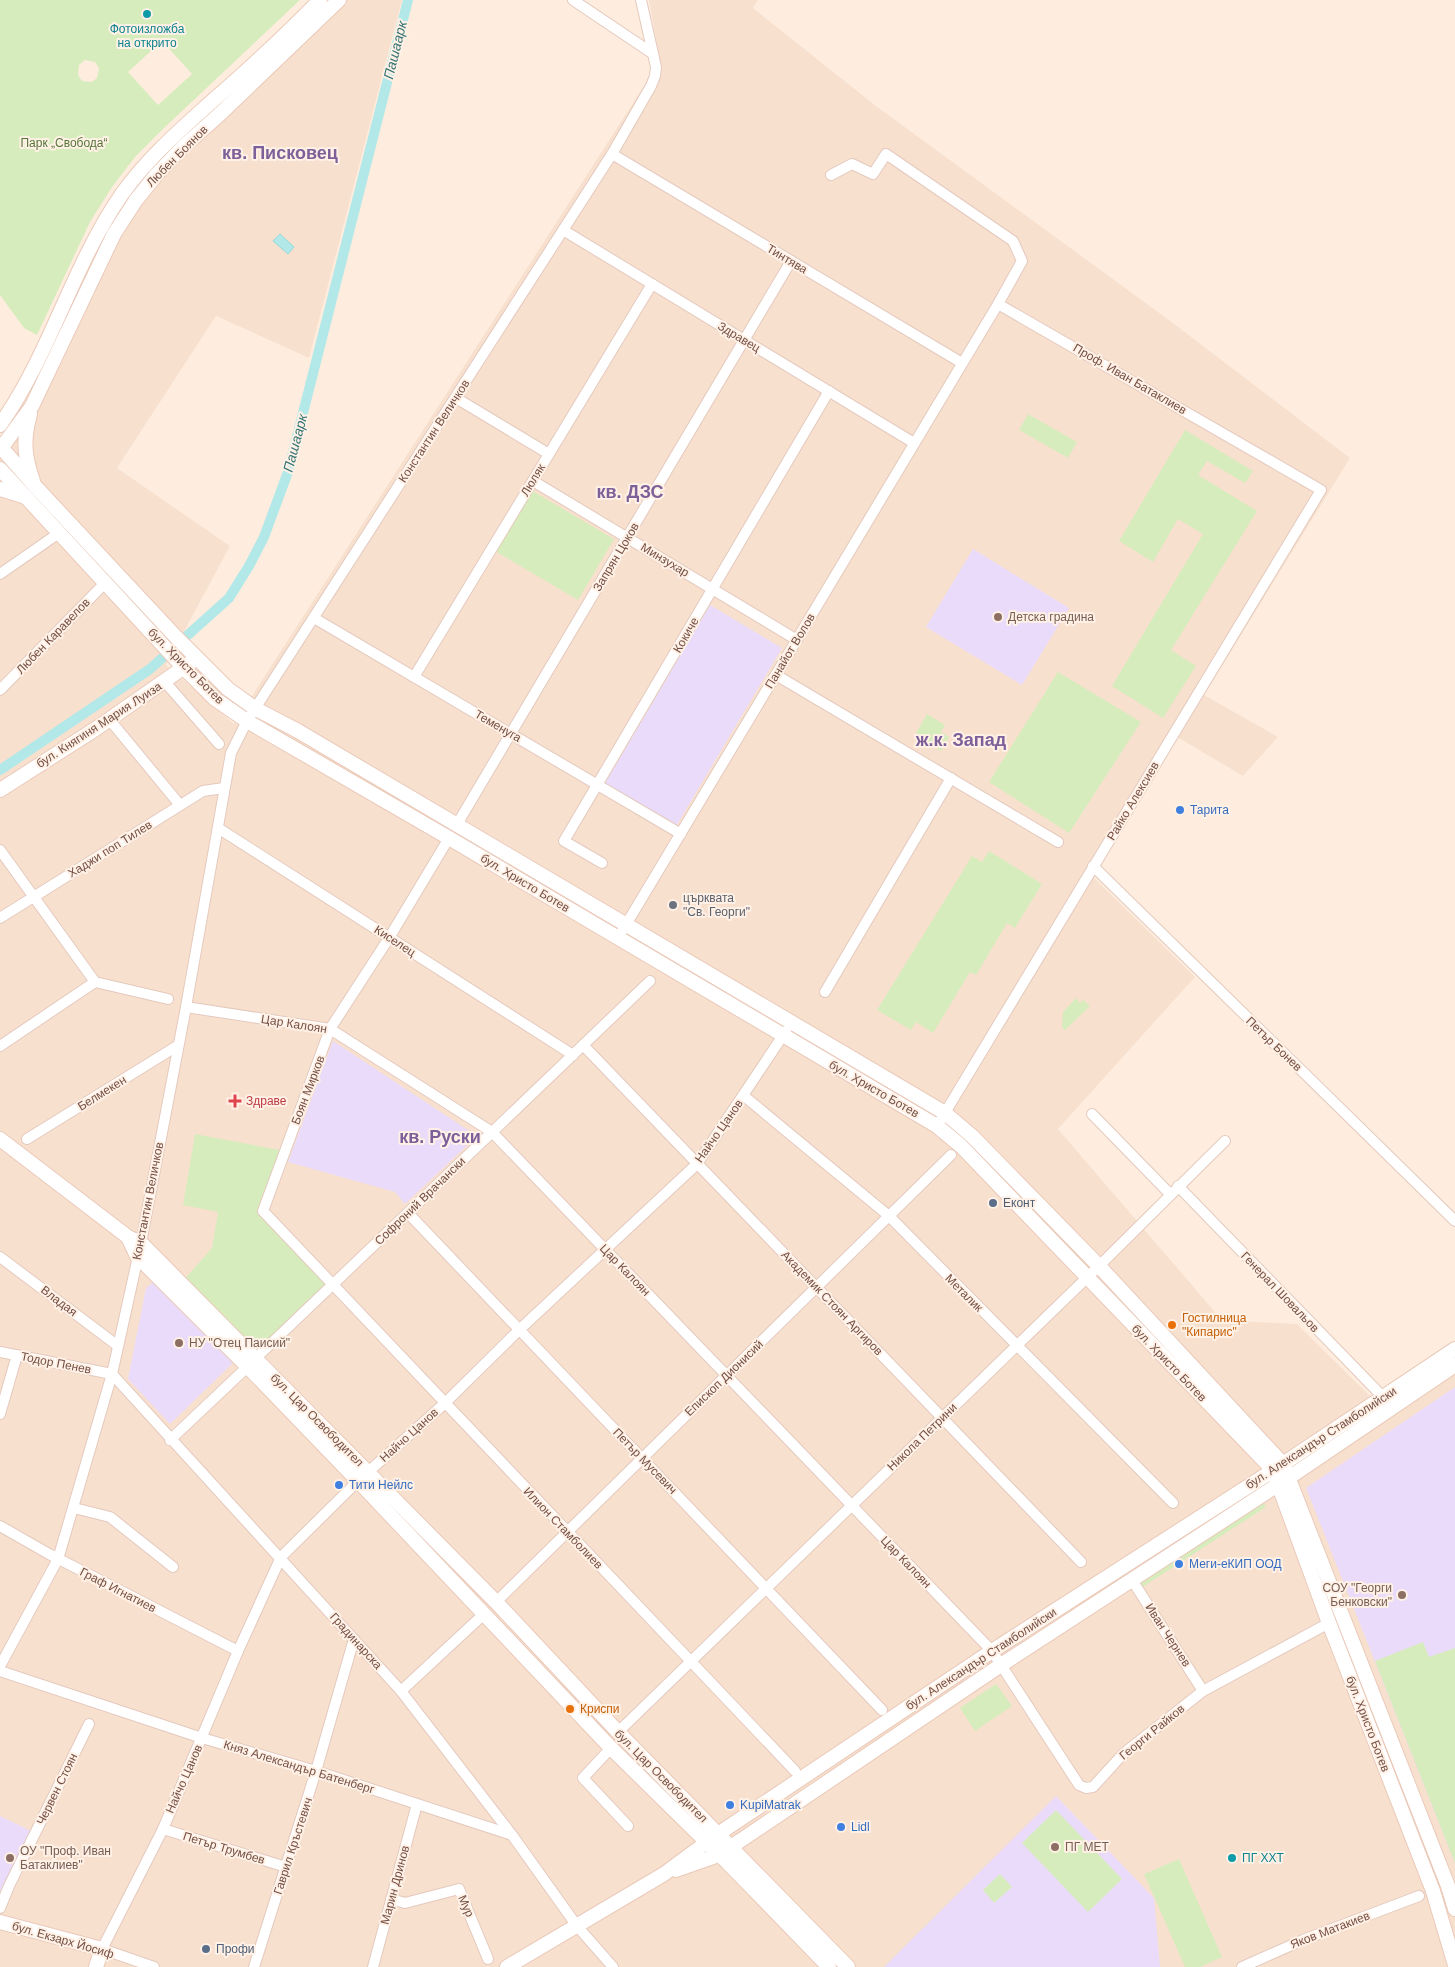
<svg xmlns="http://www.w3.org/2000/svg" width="1455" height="1967" font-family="Arial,sans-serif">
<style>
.residential{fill:#f8e0cf}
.education{fill:#eadbfa}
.green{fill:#d7ecbc;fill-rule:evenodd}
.water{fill:#b2e8e8;stroke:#97dada}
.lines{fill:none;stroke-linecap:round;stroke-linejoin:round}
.canal{stroke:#b2e8e8;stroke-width:10}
.street-casing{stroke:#e4c9bd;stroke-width:12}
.secondary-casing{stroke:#eac9b9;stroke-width:16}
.street{stroke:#fff;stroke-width:10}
.secondary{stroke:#fff;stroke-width:14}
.culture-dot{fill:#0f9aa8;stroke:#fff1e6;stroke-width:2}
.education-dot{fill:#8d6e63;stroke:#fff1e6;stroke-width:2}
.shop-dot{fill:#3f7fe0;stroke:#fff1e6;stroke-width:2}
.worship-dot{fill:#6b7280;stroke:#fff1e6;stroke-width:2}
.health-dot{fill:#e0444e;stroke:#fff1e6;stroke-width:2}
.service-dot{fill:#5c6f8a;stroke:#fff1e6;stroke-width:2}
.food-dot{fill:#e8710a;stroke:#fff1e6;stroke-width:2}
.labels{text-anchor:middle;stroke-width:4;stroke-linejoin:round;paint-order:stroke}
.culture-label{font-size:12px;fill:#0d838f;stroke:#fff1e6}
.park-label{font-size:12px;fill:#55763a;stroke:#fff1e6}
.street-label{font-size:12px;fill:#754f45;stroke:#fff1e6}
.education-label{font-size:12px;fill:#785e54;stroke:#fff1e6;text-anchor:start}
.shop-label{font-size:12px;fill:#366cbe;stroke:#fff1e6;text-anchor:start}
.worship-label{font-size:12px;fill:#5b616d;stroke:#fff1e6;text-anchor:start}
.health-label{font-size:12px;fill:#be3a42;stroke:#fff1e6;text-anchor:start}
.service-label{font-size:12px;fill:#4e5e75;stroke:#fff1e6;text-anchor:start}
.food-label{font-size:12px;fill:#c56008;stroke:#fff1e6;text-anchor:start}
.water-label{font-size:14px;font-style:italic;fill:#357475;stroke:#fff1e6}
.district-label{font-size:18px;font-weight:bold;fill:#7d6099;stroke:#fff1e6}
</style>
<rect width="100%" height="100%" fill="#feedde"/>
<polygon class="residential" points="342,0 402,0 309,358 216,316 117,468 230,546 166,665 234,724 660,61 649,0 758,0 753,8 876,106 1169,320 1350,458 1204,695 1278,737 1243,776 1177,737 1093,877 1195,977 1058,1129 1222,1320 1297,1324 1372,1398 1455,1353 1455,1967 0,1967 0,457 12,446 61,364 144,187"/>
<g class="education">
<polygon points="973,549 1069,608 1022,685 926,627"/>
<polygon points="710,605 782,648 675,828 604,785"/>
<polygon points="333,1041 477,1136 405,1204 395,1192 288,1162"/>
<polygon points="159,1278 239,1357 170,1424 128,1379 146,1288"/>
<polygon points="1455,1387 1455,1863 1306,1488"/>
<polygon points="1056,1796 1154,1898 1160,1967 884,1967"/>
<polygon points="0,1816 33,1832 0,1892"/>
</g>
<g class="green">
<path d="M 0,0 L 300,0 L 164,128 L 135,157 L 112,187 L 90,222 L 37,335 L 24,328 L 0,295 ZM 162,41 L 192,74 L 158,105 L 128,72 ZM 85,60 L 95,62 L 99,68 L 97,78 L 92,82 L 82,81 L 78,75 L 79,65 Z"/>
<polygon points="1028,414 1077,442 1068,458 1019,430"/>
<polygon points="1185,430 1253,471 1245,483 1207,461 1198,475 1257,511 1171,650 1196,666 1163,718 1112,686 1203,534 1178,519 1153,562 1119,541"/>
<polygon points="531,490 614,539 578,600 495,551"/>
<polygon points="1058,672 1141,722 1069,833 989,782"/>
<polygon points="927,714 945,725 941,732 949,737 941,751 917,737 916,733"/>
<polygon points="989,851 1042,884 1015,928 1007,923 976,975 970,972 933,1033 916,1022 911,1030 877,1010 972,856 982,862"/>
<polygon points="1076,998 1080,1003 1083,1000 1090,1006 1065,1030 1062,1027 1063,1012"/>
<polygon points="195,1134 285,1151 263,1211 332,1285 256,1358 181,1283 212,1248 218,1212 183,1205"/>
<polygon points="1260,1497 1266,1507 1138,1590 1132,1580"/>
<polygon points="1423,1642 1429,1657 1455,1648 1455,1863 1375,1661"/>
<polygon points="996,1684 1012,1706 975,1731 960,1708"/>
<polygon points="1056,1810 1122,1879 1088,1912 1022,1843"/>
<polygon points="1179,1859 1222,1957 1200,1967 1185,1967 1144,1874"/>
<polygon points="1000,1874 1012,1887 994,1903 983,1890"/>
</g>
<polygon class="water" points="280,234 294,247 288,254 273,241"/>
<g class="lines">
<polyline class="canal" points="0,770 150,669 229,598 249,566 264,537 288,472 408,0"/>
<g class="street-casing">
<g id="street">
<polyline points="573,0 652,53"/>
<polyline points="612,154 962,363"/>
<polyline points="563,230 914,443"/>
<polyline points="456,398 549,454"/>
<polyline points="533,481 797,640"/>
<polyline points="0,574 59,533"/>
<polyline points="314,618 681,834"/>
<polyline points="776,675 1058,842"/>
<polyline points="414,677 652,284"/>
<polyline points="165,682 219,744"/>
<polyline points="0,690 106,582"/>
<polyline points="109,719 180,805"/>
<polyline points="456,826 791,261"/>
<polyline points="218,828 573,1055"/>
<polyline points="449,838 389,938 330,1029 263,1211 795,1771"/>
<polyline points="0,850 95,982 168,999"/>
<polyline points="602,863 564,841 829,391"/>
<polyline points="1093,866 1455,1221"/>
<polyline points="0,918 203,791 224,788"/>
<polyline points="618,938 998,304 1022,261 1013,241 886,154 873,174 852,164 831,175"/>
<polyline points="825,992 951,778"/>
<polyline points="186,1007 330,1029 492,1132 992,1651 1079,1785 1086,1788 1093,1787 1123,1754 1203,1691 1329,1623"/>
<polyline points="583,1045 1081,1562"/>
<polyline points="0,1046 95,982"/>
<polyline points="744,1096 889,1216 1173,1503"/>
<polyline points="1092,1114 1170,1194"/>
<polyline points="937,1126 1321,490 998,304"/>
<polyline points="27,1139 177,1046"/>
<polyline points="1178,1186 1383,1397"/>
<polyline points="408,1213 882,1710"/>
<polyline points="0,1257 118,1346"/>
<polyline points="0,1352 112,1374 401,1691 512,1835 577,1926 613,1967"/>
<polyline points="256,1358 650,981"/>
<polyline points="0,1414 17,1355"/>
<polyline points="170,1440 243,1371"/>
<polyline points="74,1508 110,1517 173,1567"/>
<polyline points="0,1526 49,1554 238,1651"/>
<polyline points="1132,1580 1203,1691"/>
<polyline points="496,1602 951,1155"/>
<polyline points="0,1666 58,1559 112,1374 141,1243 186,1007 231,753 247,721 612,154 651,86 655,76 656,67 641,0"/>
<polyline points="0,1671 202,1738 316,1771 512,1835"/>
<polyline points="401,1691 485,1613"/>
<polyline points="618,1732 1099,1266 1225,1141"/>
<polyline points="611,1748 583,1778 628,1826"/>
<polyline points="163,1829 286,1867"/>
<polyline points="391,1899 405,1903 459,1889 488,1959"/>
<polyline points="0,1908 9,1886 89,1724"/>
<polyline points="154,1967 102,1949 163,1829 238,1651 281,1557 358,1481 444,1404 519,1330 697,1164 786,1031"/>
<polyline points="254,1967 316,1771 354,1639"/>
<polyline points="373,1967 417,1804"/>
<polyline points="1242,1967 1303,1940 1419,1896"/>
</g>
</g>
<g class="secondary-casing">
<g id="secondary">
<path d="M 30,414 C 23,440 24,455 33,481"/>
<path d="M 0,425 C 51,353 72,266 122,194 C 147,159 178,132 209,104 C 247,71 285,36 320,0"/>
<polyline points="0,446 35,486 176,637 228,689 256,709 298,731 945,1113 972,1136 1099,1266 1283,1464 1448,1886 1455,1909"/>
<polyline points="0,450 32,406 114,234 136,200 157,174 183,147 220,114 339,0"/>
<polyline points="0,469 184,668 215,699 247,721 449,838 937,1126 961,1146 1273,1470 1329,1623 1433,1891 1455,1965"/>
<polyline points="0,489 26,497"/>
<polyline points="0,790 97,728 190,663"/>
<polyline points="0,1139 128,1237 141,1243 496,1602 618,1732 848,1967"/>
<polyline points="128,1237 137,1256 247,1366 358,1481 611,1748 728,1863 829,1967"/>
<polyline points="676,1870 719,1855 1001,1665 1290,1477 1455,1365"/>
<polyline points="0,1922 102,1949 96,1967"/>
<polyline points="507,1967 664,1874 718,1834 992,1651 1283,1464 1455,1349"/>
</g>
</g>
<use href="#street" class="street"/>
<use href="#secondary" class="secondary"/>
</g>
<g class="culture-dot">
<circle cx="147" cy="14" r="5"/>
<circle cx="1232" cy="1858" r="5"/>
</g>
<g class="education-dot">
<circle cx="998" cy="617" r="5"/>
<circle cx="179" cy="1343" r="5"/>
<circle cx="1402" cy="1595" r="5"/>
<circle cx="1055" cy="1847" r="5"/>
<circle cx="10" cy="1858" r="5"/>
</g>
<g class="shop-dot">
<circle cx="1180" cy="810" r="5"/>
<circle cx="339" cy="1485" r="5"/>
<circle cx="1179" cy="1564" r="5"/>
<circle cx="730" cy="1805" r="5"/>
<circle cx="841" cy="1827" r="5"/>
</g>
<circle class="worship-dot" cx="673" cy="905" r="5"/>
<path class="health-dot" d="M232.5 1093.5h5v5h5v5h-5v5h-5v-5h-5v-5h5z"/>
<g class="service-dot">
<circle cx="993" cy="1203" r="5"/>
<circle cx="206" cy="1949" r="5"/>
</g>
<g class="food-dot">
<circle cx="1172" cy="1325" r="5"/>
<circle cx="570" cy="1709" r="5"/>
</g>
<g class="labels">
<g class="culture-label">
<text x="147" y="33">Фотоизложба<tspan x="147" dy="14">на открито</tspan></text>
<text x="1242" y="1862" text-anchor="start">ПГ ХХТ</text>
</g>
<g class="park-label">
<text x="64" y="147">Парк „Свобода“</text>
</g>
<g class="street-label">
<text transform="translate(177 156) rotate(-45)" y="4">Любен Боянов</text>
<text transform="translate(787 259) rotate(31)" y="4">Тинтява</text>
<text transform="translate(739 337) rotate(31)" y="4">Здравец</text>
<text transform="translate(1130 379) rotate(30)" y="4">Проф. Иван Батаклиев</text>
<text transform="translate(434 431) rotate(-57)" y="4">Константин Величков</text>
<text transform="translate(533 480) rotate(-59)" y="4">Люляк</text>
<text transform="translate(616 557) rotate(-59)" y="4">Запрян Цоков</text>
<text transform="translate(665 560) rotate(31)" y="4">Минзухар</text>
<text transform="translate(686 635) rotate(-60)" y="4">Кокиче</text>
<text transform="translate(53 636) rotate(-46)" y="4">Любен Каравелов</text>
<text transform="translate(790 651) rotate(-59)" y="4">Панайот Волов</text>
<text transform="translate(186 666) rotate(45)" y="4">бул. Христо Ботев</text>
<text transform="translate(99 725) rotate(-33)" y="4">бул. Княгиня Мария Луиза</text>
<text transform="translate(498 726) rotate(30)" y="4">Теменуга</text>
<text transform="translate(1133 801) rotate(-59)" y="4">Райко Алексиев</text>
<text transform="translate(110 849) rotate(-32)" y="4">Хаджи поп Тилев</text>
<text transform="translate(525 883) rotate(31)" y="4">бул. Христо Ботев</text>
<text transform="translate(395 941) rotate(33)" y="4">Киселец</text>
<text transform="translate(294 1024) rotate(9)" y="4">Цар Калоян</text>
<text transform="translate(1274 1044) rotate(44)" y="4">Петър Бонев</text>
<text transform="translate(874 1089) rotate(30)" y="4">бул. Христо Ботев</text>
<text transform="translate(308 1090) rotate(-69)" y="4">Боян Мирков</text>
<text transform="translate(102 1093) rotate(-32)" y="4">Белмекен</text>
<text transform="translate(719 1131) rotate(-55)" y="4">Найчо Цанов</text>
<text transform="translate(148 1201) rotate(-79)" y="4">Константин Величков</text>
<text transform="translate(420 1201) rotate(-44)" y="4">Софроний Врачански</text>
<text transform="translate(625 1270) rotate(46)" y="4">Цар Калоян</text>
<text transform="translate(1280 1292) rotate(46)" y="4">Генерал Шовальов</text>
<text transform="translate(964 1293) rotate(45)" y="4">Металик</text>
<text transform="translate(59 1301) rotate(37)" y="4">Владая</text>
<text transform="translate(832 1303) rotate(46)" y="4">Академик Стоян Аргиров</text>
<text transform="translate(56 1363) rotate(11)" y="4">Тодор Пенев</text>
<text transform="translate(1169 1363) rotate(46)" y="4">бул. Христо Ботев</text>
<text transform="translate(724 1378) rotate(-44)" y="4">Епископ Дионисий</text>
<text transform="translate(317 1420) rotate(45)" y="4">бул. Цар Освободител</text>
<text transform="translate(409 1435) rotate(-42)" y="4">Найчо Цанов</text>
<text transform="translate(922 1437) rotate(-44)" y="4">Никола Петрини</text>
<text transform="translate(1321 1438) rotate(-33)" y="4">бул. Александър Стамболийски</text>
<text transform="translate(645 1461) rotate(46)" y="4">Петър Мусевич</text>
<text transform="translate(563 1528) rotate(46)" y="4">Илион Стамболиев</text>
<text transform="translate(906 1562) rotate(46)" y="4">Цар Калоян</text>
<text transform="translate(118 1590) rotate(27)" y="4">Граф Игнатиев</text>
<text transform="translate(1168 1635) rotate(57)" y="4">Иван Чернев</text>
<text transform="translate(356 1641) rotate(48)" y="4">Градинарска</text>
<text transform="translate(981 1659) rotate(-33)" y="4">бул. Александър Стамболийски</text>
<text transform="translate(1368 1724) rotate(69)" y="4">бул. Христо Ботев</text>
<text transform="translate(1152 1732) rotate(-39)" y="4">Георги Райков</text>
<text transform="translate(299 1767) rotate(17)" y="4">Княз Александър Батенберг</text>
<text transform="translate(661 1776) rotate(45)" y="4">бул. Цар Освободител</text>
<text transform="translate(184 1779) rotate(-66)" y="4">Найчо Цанов</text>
<text transform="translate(57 1789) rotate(-64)" y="4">Червен Стоян</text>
<text transform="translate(293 1846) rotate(-72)" y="4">Гаврил Кръстевич</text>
<text transform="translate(224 1848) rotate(17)" y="4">Петър Трумбев</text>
<text transform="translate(395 1885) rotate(-75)" y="4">Марин Дринов</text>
<text transform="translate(466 1906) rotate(67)" y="4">Мур</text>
<text transform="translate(1330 1930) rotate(-21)" y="4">Яков Матакиев</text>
<text transform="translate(63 1940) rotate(16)" y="4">бул. Екзарх Йосиф</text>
</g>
<g class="education-label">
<text x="1008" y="621">Детска градина</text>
<text x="189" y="1347">НУ "Отец Паисий"</text>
<text x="1392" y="1592" text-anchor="end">СОУ "Георги<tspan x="1392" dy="14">Бенковски"</tspan></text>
<text x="1065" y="1851">ПГ МЕТ</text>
<text x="20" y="1855">ОУ "Проф. Иван<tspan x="20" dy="14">Батаклиев"</tspan></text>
</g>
<g class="shop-label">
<text x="1190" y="814">Тарита</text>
<text x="349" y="1489">Тити Нейлс</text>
<text x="1189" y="1568">Меги-еКИП ООД</text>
<text x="740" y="1809">KupiMatrak</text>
<text x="851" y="1831">Lidl</text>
</g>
<g class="worship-label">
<text x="683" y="902">църквата<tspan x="683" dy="14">"Св. Георги"</tspan></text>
</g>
<g class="health-label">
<text x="246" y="1105">Здраве</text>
</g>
<g class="service-label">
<text x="1003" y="1207">Еконт</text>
<text x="216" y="1953">Профи</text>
</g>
<g class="food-label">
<text x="1182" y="1322">Гостилница<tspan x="1182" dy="14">"Кипарис"</tspan></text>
<text x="580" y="1713">Криспи</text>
</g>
<g class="water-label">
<text transform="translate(395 50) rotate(-76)" y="5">Пашаарк</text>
<text transform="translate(295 443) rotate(-75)" y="5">Пашаарк</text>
</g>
<g class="district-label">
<text x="280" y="159">кв. Писковец</text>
<text x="630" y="498">кв. ДЗС</text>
<text x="961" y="746">ж.к. Запад</text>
<text x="440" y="1143">кв. Руски</text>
</g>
</g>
</svg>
